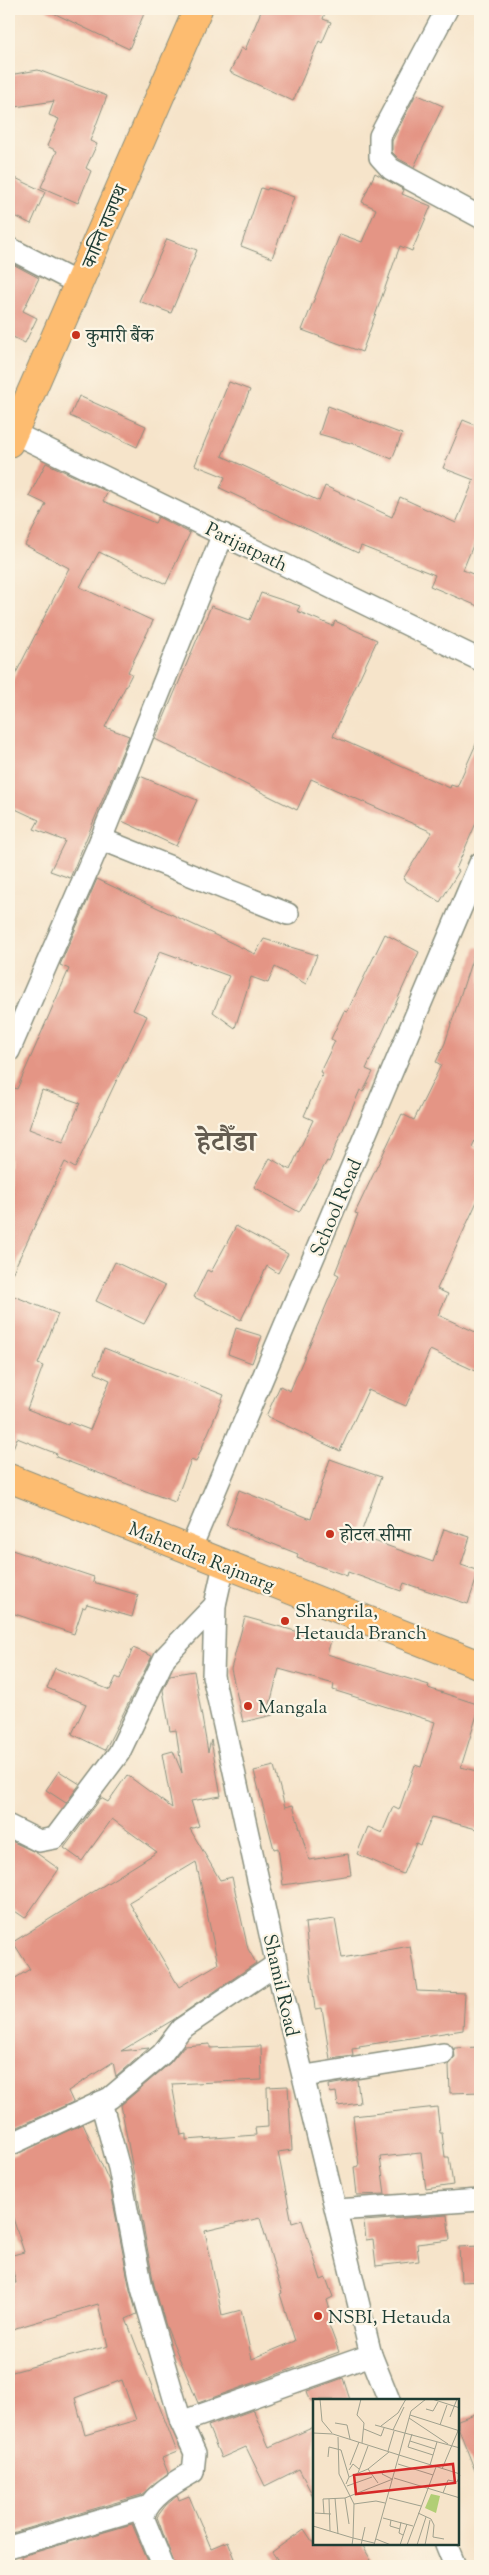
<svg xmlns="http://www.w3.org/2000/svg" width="489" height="2575" font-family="'Sorts Mill Goudy','Noto Serif Devanagari',serif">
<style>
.building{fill:#e49585;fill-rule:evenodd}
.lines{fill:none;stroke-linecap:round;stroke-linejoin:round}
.minor-casing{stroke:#8a907f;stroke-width:24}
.primary-casing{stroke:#8a907f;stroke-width:30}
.trunk-casing{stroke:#8a907f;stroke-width:30}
.minor{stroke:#fff;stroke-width:21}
.primary{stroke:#fdbc6f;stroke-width:28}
.trunk{stroke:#fdbc6f;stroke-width:28}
.poi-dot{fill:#c8321e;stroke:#fcf5e5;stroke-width:2}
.labels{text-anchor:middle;stroke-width:4.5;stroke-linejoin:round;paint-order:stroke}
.street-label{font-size:19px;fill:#1f3d34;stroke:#fcf5e5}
.poi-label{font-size:19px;fill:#1f3d34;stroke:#fcf5e5;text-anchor:start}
.town-label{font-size:29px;font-weight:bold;fill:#645c50;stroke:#fcf5e5}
.inset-road{fill:none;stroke:#a0a18e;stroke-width:1}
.view{fill:#d62828;fill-opacity:0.15;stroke:#d62828;stroke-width:2.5}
.inset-edge{fill:none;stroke:#1f3d34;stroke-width:2.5}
</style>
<rect width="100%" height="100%" fill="#fcf5e5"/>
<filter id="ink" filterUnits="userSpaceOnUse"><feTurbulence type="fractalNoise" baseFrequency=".02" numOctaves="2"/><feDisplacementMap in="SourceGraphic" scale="10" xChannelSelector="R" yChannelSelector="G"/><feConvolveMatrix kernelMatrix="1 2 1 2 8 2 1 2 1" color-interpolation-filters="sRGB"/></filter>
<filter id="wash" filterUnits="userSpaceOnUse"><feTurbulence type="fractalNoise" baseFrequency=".0096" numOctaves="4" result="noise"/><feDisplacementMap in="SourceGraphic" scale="20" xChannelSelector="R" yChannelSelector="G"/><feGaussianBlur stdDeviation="1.12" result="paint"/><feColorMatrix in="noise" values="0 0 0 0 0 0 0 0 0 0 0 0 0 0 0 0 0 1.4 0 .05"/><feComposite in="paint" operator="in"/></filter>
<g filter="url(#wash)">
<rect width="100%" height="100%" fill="#f6e4ca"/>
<g id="blocks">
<g class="building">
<polygon points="45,9 146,9 129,49"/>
<polygon points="262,9 326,9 323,19 331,22 322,43 319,41 293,101 230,72 241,48 245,50"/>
<polygon points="38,70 107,96 90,141 97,144 86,168 91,171 78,203 41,187 57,151 47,146 59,119 49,115 54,101 9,108 9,75"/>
<polygon points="416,94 443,106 414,167 399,159 392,152 392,141"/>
<polygon points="375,173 404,190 402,194 431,206 412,251 400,246 362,352 302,330 340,234 362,242 376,209 362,202"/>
<polygon points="9,175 45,192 31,224 9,213"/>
<polygon points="261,188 267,190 268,188 294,197 272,258 241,246"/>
<polygon points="167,239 197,250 171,313 139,301"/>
<polygon points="9,262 39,278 23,311 37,318 25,343 11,336 9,340"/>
<polygon points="229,382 250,390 222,456 319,501 325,486 392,517 400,497 456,523 474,480 443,468 463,420 480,427 480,528 463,570 480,577 480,607 430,586 435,575 361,546 358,553 220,488 225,477 195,465"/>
<polygon points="79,396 146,426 137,447 70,416"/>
<polygon points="328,406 402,434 392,459 361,446 319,434"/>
<polygon points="46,463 108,492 103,501 155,523 158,517 190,533 166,584 99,552 80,587 153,621 128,672 132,674 105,727 129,736 70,878 50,871 65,841 34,829 39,820 9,806 9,687 69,568 25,545 46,504 29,496"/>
<polygon points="261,593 300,606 297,611 333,626 335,621 377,640 333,736 450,788 451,785 457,787 480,735 480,814 456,869 459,871 440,902 403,879 432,832 311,779 297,810 155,739 211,606 250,620"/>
<polygon points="140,776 197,800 176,846 122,821"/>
<path d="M 97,879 L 255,954 L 264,939 L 317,955 L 306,984 L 275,967 L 268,983 L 251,977 L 235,1028 L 213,1012 L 229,976 L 160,951 L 133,1010 L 147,1016 L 75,1168 L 65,1162 L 9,1280 L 9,1086 L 17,1089 L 69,969 L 60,965 ZM 42,1090 L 80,1103 L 63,1142 L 29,1129 Z"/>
<polygon points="385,934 419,952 366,1069 373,1072 363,1092 360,1090 329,1162 327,1161 299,1212 254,1187 270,1158 290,1170 313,1120 304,1116 323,1073 320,1072 335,1041 331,1039 344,1011 347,1012"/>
<polygon points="476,947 480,948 480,1129 472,1147 480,1151 480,1195 437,1289 448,1294 438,1315 480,1334 480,1373 430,1350 406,1406 368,1390 340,1451 266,1416 280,1386 290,1391 339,1275 335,1273 358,1214 355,1213 402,1114 414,1120 441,1065 436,1062 445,1043"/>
<polygon points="236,1226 288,1254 278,1273 267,1266 241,1320 194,1297 207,1270 211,1272"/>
<polygon points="115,1262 165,1286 144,1324 96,1301"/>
<polygon points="9,1294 58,1314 38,1364 43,1366 27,1409 68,1425 69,1422 90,1430 110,1380 95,1373 104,1348 224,1395 196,1462 191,1460 175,1502 56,1457 57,1454 17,1438 11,1453 9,1452"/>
<polygon points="236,1328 262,1336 252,1363 228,1354"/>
<polygon points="330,1459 381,1477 360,1536 433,1562 444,1529 470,1537 461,1565 479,1571 468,1604 404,1583 401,1591 348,1572 347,1576 297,1558 298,1554 226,1525 239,1490 311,1519"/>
<polygon points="9,1549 94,1577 93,1582 138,1595 132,1617 87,1604 85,1608 83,1607 74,1634 9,1612"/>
<polygon points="245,1617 331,1641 327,1654 429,1685 428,1688 480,1705 461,1767 480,1772 480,1830 432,1817 420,1845 416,1843 403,1874 357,1854 368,1827 382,1833 393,1807 399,1810 415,1765 421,1767 435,1722 333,1690 334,1684 279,1669 270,1704 273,1715 243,1722 231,1669"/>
<polygon points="133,1648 152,1656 105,1750 72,1734 86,1704 47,1688 55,1668 110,1690 116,1677 120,1679"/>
<path d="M 194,1671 L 208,1752 L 211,1740 L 221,1796 L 191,1801 L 199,1826 L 190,1829 L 220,1880 L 232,1877 L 248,1949 L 256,1963 L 173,2020 L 121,2051 L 149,2048 L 116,2077 L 113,2062 L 68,2091 L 73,2102 L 9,2131 L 9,1982 L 30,1969 L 13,1942 L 157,1852 L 112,1819 L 82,1861 L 64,1848 L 101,1798 L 108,1802 L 127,1775 L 172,1808 L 162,1754 L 173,1751 L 182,1773 L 176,1730 L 170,1731 L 163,1690 L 170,1675 ZM 196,1862 L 218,1964 L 179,1987 L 129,1902 Z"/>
<polygon points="274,1766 285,1807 293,1805 309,1860 348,1854 351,1875 283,1885 278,1848 274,1849 254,1771"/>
<polygon points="59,1771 80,1784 66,1803 46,1790"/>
<polygon points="9,1840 35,1852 59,1869 25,1918 9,1907"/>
<polygon points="335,1919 342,1958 410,1946 417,1991 465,1993 463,2030 359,2046 360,2048 352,2049 353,2056 330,2059 322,2008 315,2009 305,1923"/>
<path d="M 210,2044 L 210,2048 L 261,2046 L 262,2080 L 172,2084 L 181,2135 L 186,2134 L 186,2140 L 256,2135 L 255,2128 L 268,2127 L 267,2087 L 288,2086 L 292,2150 L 278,2152 L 292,2223 L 302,2220 L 321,2280 L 326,2278 L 333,2297 L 327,2300 L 334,2323 L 329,2325 L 339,2352 L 198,2403 L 166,2326 L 154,2285 L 121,2105 L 170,2063 L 184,2046 ZM 260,2218 L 282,2293 L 280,2294 L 295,2341 L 252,2359 L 241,2310 L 222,2315 L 205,2231 Z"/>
<polygon points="480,2047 480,2092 450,2093 449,2065 455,2058 454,2048"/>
<polygon points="357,2080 360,2103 338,2106 336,2092 330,2093 329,2085"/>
<polygon points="437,2107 440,2133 442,2133 445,2157 449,2157 453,2185 426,2189 421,2153 380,2157 385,2194 357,2195 354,2167 359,2166 353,2116"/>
<path d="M 83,2124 L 109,2181 L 130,2290 L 137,2314 L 126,2319 L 177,2452 L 162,2458 L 168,2473 L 141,2495 L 9,2534 L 9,2373 L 108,2346 L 98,2304 L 9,2330 L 9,2284 L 16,2283 L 9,2256 L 24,2252 L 9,2206 L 9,2157 ZM 122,2380 L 136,2420 L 85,2435 L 75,2398 Z"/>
<polygon points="447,2215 450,2240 417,2244 419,2261 376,2266 373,2239 366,2240 364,2221"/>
<polygon points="480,2246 480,2281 461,2282 459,2247"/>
<polygon points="343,2378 350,2400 310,2400 307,2391"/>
<polygon points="253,2410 269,2447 314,2427 314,2498 299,2469 265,2486 246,2447 221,2458 208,2426"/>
<polygon points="480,2412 480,2481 479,2481 458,2427 458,2420"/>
<polygon points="177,2496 179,2500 189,2496 211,2548 228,2541 238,2566 175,2566 157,2517 166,2505"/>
<polygon points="132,2524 150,2566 24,2566 22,2556"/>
<polygon points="304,2529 314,2544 362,2544 374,2566 282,2566 272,2552"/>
</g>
</g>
</g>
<g filter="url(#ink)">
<use href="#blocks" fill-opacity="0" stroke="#8a907f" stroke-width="1"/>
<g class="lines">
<g class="minor-casing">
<g id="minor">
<polyline points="447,9 380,136 380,157 391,169 480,217"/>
<polyline points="9,248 79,284"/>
<polyline points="14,433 480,660"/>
<polyline points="101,839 288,914"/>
<polyline points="9,1051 101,839 223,534"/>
<polyline points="190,1550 480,863"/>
<polyline points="224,1565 215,1605 213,1676 285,2002 371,2355 389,2400"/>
<polyline points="9,1826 39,1841 55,1838 119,1753 165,1657 215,1605"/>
<polyline points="305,2076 443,2054"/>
<path d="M 101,2102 L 119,2168 L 142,2288 L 181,2422 L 195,2453 L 193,2472 C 174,2483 150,2496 143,2517 L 163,2566"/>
<polyline points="9,2145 110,2098 162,2054 181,2029 277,1964"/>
<polyline points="337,2210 480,2200"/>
<polyline points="181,2422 371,2355"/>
<polyline points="446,2544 455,2566"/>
<polyline points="9,2547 146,2507"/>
</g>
</g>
<g class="primary-casing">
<polyline id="primary" points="9,443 198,9"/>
</g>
<g class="trunk-casing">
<polyline id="trunk" points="9,1478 480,1665"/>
</g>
<use href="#minor" class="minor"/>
<use href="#primary" class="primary"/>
<use href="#trunk" class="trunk"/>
</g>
</g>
<g class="poi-dot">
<circle cx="76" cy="335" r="5"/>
<circle cx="330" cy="1534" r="5"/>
<circle cx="285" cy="1621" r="5"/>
<circle cx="248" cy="1706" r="5"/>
<circle cx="318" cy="2316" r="5"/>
</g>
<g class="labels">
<g class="street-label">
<text transform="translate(104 226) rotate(-67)" y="7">कान्ति राजपथ</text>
<text transform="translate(247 546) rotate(26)" y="7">Parijatpath</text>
<text transform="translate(335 1207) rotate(-67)" y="7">School Road</text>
<text transform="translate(202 1556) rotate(22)" y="7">Mahendra Rajmarg</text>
<text transform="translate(282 1985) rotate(77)" y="7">Shamil Road</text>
</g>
<g class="poi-label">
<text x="86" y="342">कुमारी बैंक</text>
<text x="340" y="1541">होटल सीमा</text>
<text x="295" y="1617">Shangrila,<tspan x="295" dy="22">Hetauda Branch</tspan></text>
<text x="258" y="1713">Mangala</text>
<text x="328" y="2323">NSBI, Hetauda</text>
</g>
<g class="town-label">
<text x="226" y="1151">हेटौँडा</text>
</g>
</g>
<g transform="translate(313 2399)">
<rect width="146" height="146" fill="#f6e4ca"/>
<path d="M 118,95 L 127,97 L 123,114 L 112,109 Z" fill="#b1ce75"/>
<path class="inset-road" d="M 7,0 L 9,22 L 19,34M 48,0 L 44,16 L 51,24 L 49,44M 113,0 L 98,12 L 86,56 L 147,75M 119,0 L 147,9M 113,10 L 120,12 L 125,3M 97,16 L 147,32M 137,18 L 144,0M 96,19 L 135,45M 22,24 L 34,26 L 37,40M 62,26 L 147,49M 127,26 L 134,6M 68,27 L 85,14 L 93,0M 51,30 L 68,37 L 71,29M 80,31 L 91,8M 0,34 L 20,35 L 86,56 L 61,146M 99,35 L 95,48 L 120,56M 25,38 L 26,75 L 41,105 L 40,139 L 61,144M 97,42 L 122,50M 75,52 L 81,32M 15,58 L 16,48 L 28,51 L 36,78M 85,65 L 120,76M 37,66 L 46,43M 117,66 L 124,43M 55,70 L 65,84M 129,70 L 147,27M 36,71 L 40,65 L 46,70M 71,71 L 69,75 L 79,80M 45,74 L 55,47M 81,79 L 147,99M 33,85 L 36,78 L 55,70 L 76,53M 34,87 L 59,78M 130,94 L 135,81 L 144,83 L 147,76M 22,99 L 25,135M 32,99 L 36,125M 76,99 L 108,107M 16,100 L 17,132M 41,105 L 63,102 L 72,104M 2,114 L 18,115M 105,114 L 118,120 L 121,126 L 120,138 L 131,140M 11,115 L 10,100 L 32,99 L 80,80M 70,119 L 100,127M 78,121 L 77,127 L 87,130M 88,123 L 86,134 L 90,136M 0,127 L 40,139 L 39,146M 63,140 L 78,146M 48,146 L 52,128M 87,146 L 94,125M 94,146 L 123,68M 104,146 L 113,118M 112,146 L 117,121"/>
<path class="view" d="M 140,65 L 142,84 L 43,95 L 41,76 Z"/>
<rect width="146" height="146" class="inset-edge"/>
</g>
<rect width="489" height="2575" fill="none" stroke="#fcf5e5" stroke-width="30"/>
</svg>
